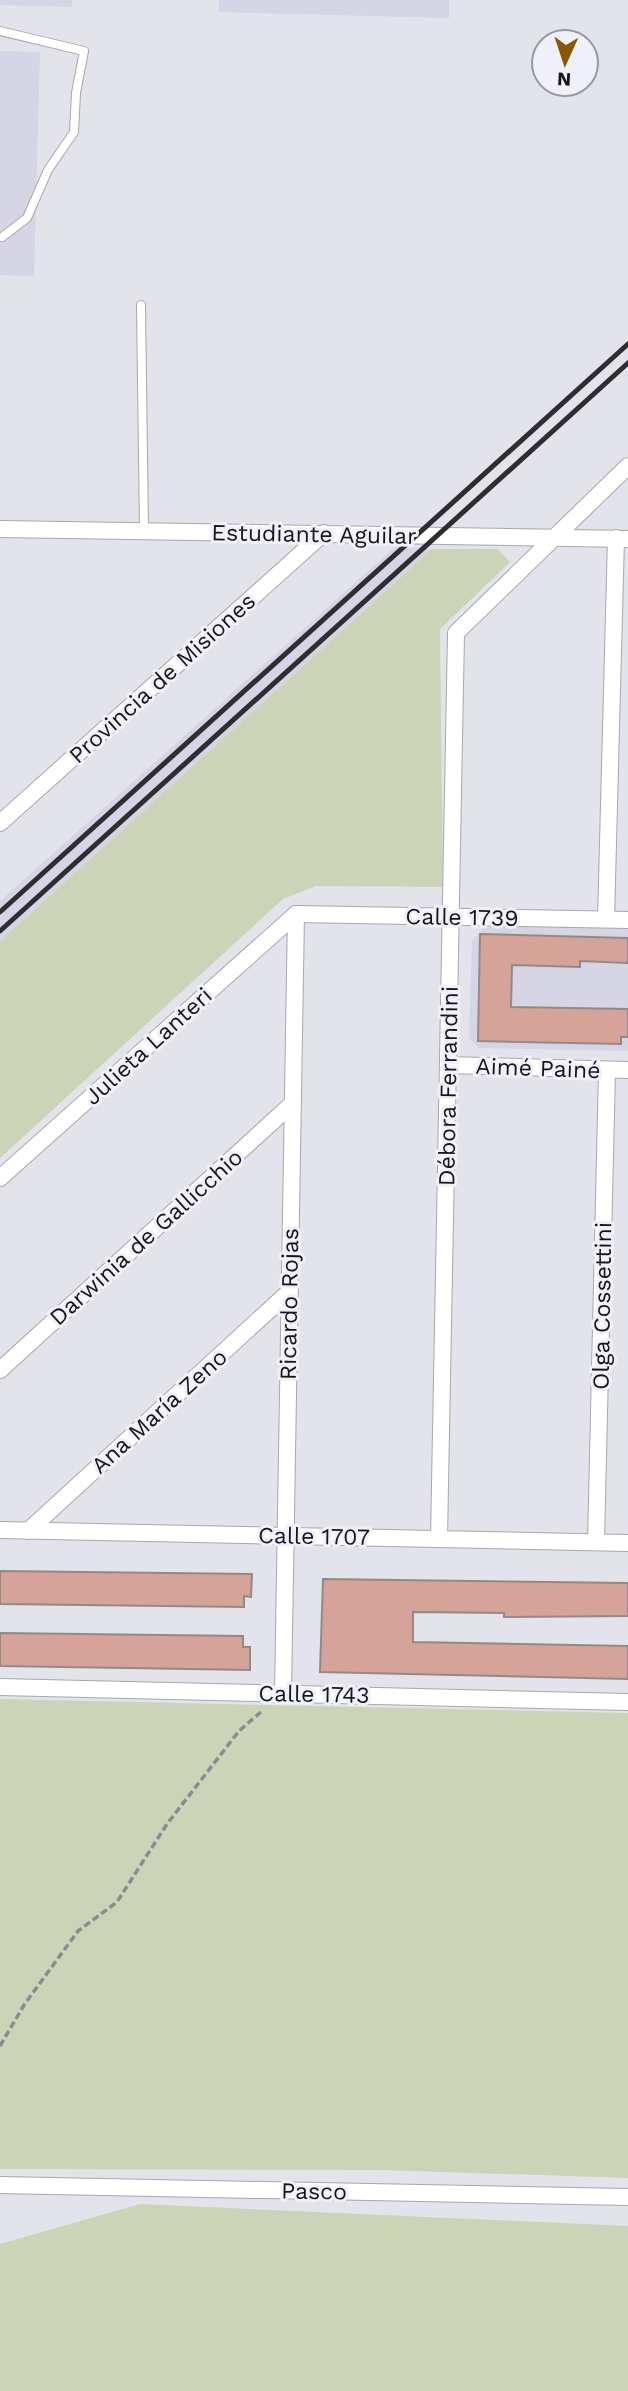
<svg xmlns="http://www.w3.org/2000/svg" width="628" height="2391" font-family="'Work Sans',sans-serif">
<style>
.built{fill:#d5d5e5}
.green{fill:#ccd4b7}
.building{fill:#d5a397;stroke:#938987;stroke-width:2}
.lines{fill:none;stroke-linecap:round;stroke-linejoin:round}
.service-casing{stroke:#a7a7af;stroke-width:10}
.minor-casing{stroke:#a7a7af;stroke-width:18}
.path{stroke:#8b8c92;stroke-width:3.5;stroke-dasharray:7 3.5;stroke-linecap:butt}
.service{stroke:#fff;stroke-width:8}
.minor{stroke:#fff;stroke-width:16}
.rail{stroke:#2e2e31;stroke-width:5}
.labels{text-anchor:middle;stroke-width:6;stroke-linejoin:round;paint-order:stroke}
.street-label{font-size:23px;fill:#161619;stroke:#eff0f9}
</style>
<rect width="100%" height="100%" fill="#e2e3eb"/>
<g class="built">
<polygon points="0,0 72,0 72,7 0,5"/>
<polygon points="219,0 449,0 449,18 219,12"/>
<polygon points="0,51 40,52 34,276 0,275"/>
<polygon points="395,547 432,549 0,941 0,901"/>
<polygon points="486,925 628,929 628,1051 479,1048 469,1038 472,941"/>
</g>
<g class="green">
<polygon points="432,549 498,549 510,562 440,629 443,887 316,886 283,899 0,1158 0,941"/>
<polygon points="0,1699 628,1713 628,2178 381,2170 0,2169"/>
<polygon points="140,2204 628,2226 628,2391 0,2391 0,2244"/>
</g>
<g class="building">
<polygon points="480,934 628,938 628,963 580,961 580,967 512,965 511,1007 628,1009 628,1037 621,1037 621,1044 478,1041"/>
<polygon points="0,1571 252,1574 251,1597 244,1596 244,1607 0,1604"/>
<polygon points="323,1579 628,1583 628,1616 504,1617 504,1613 413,1612 413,1642 628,1646 628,1679 320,1672"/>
<polygon points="0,1633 243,1636 243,1647 250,1647 250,1670 0,1666"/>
</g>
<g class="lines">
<g class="service-casing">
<g id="service">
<polyline points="0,31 84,51 76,93 74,132 48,170 27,218 2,237"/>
<polyline points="141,305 144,531"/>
</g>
</g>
<g class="minor-casing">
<g id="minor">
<polyline points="0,529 628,539"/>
<polyline points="0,823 324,533"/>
<polyline points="296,914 628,920"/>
<polyline points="606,919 616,538"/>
<polyline points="448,1065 628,1070"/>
<polyline points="0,1178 296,914"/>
<polyline points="0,1370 293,1103"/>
<polyline points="0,1530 628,1543"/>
<polyline points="28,1531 290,1291"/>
<polyline points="439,1539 456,633 628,466"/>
<polyline points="596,1542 607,1070"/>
<polyline points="0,1687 628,1702"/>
<polyline points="283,1694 296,914"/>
<polyline points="0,2185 628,2197"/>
</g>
</g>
<polyline class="path" points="0,2046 24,2005 78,1931 117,1902 167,1824 239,1731 262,1711"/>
<use href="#service" class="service"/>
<use href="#minor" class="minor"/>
<g class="rail">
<polyline points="0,912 628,344"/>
<polyline points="0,931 628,363"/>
</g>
</g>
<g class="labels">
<g class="street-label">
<text transform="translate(314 534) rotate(1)" y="8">Estudiante Aguilar</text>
<text transform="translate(162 678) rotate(-42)" y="8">Provincia de Misiones</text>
<text transform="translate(462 917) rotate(1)" y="8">Calle 1739</text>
<text transform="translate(148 1046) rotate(-42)" y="8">Julieta Lanteri</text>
<text transform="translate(538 1068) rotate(2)" y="8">Aimé Painé</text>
<text transform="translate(448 1086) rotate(-89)" y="8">Débora Ferrandini</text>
<text transform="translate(146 1237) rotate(-42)" y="8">Darwinia de Gallicchio</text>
<text transform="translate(289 1304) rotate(-89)" y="8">Ricardo Rojas</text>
<text transform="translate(602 1306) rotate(-89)" y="8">Olga Cossettini</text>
<text transform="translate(159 1411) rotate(-42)" y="8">Ana María Zeno</text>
<text transform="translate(314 1536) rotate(1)" y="8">Calle 1707</text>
<text transform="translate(314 1694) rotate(1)" y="8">Calle 1743</text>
<text transform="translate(314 2191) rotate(1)" y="8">Pasco</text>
</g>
</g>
<g transform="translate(565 63) rotate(183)"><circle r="33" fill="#eff0f9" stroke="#98999f" stroke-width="2"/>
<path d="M0-5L12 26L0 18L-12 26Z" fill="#8b5703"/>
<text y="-10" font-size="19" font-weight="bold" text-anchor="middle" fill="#161619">N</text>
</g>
</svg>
